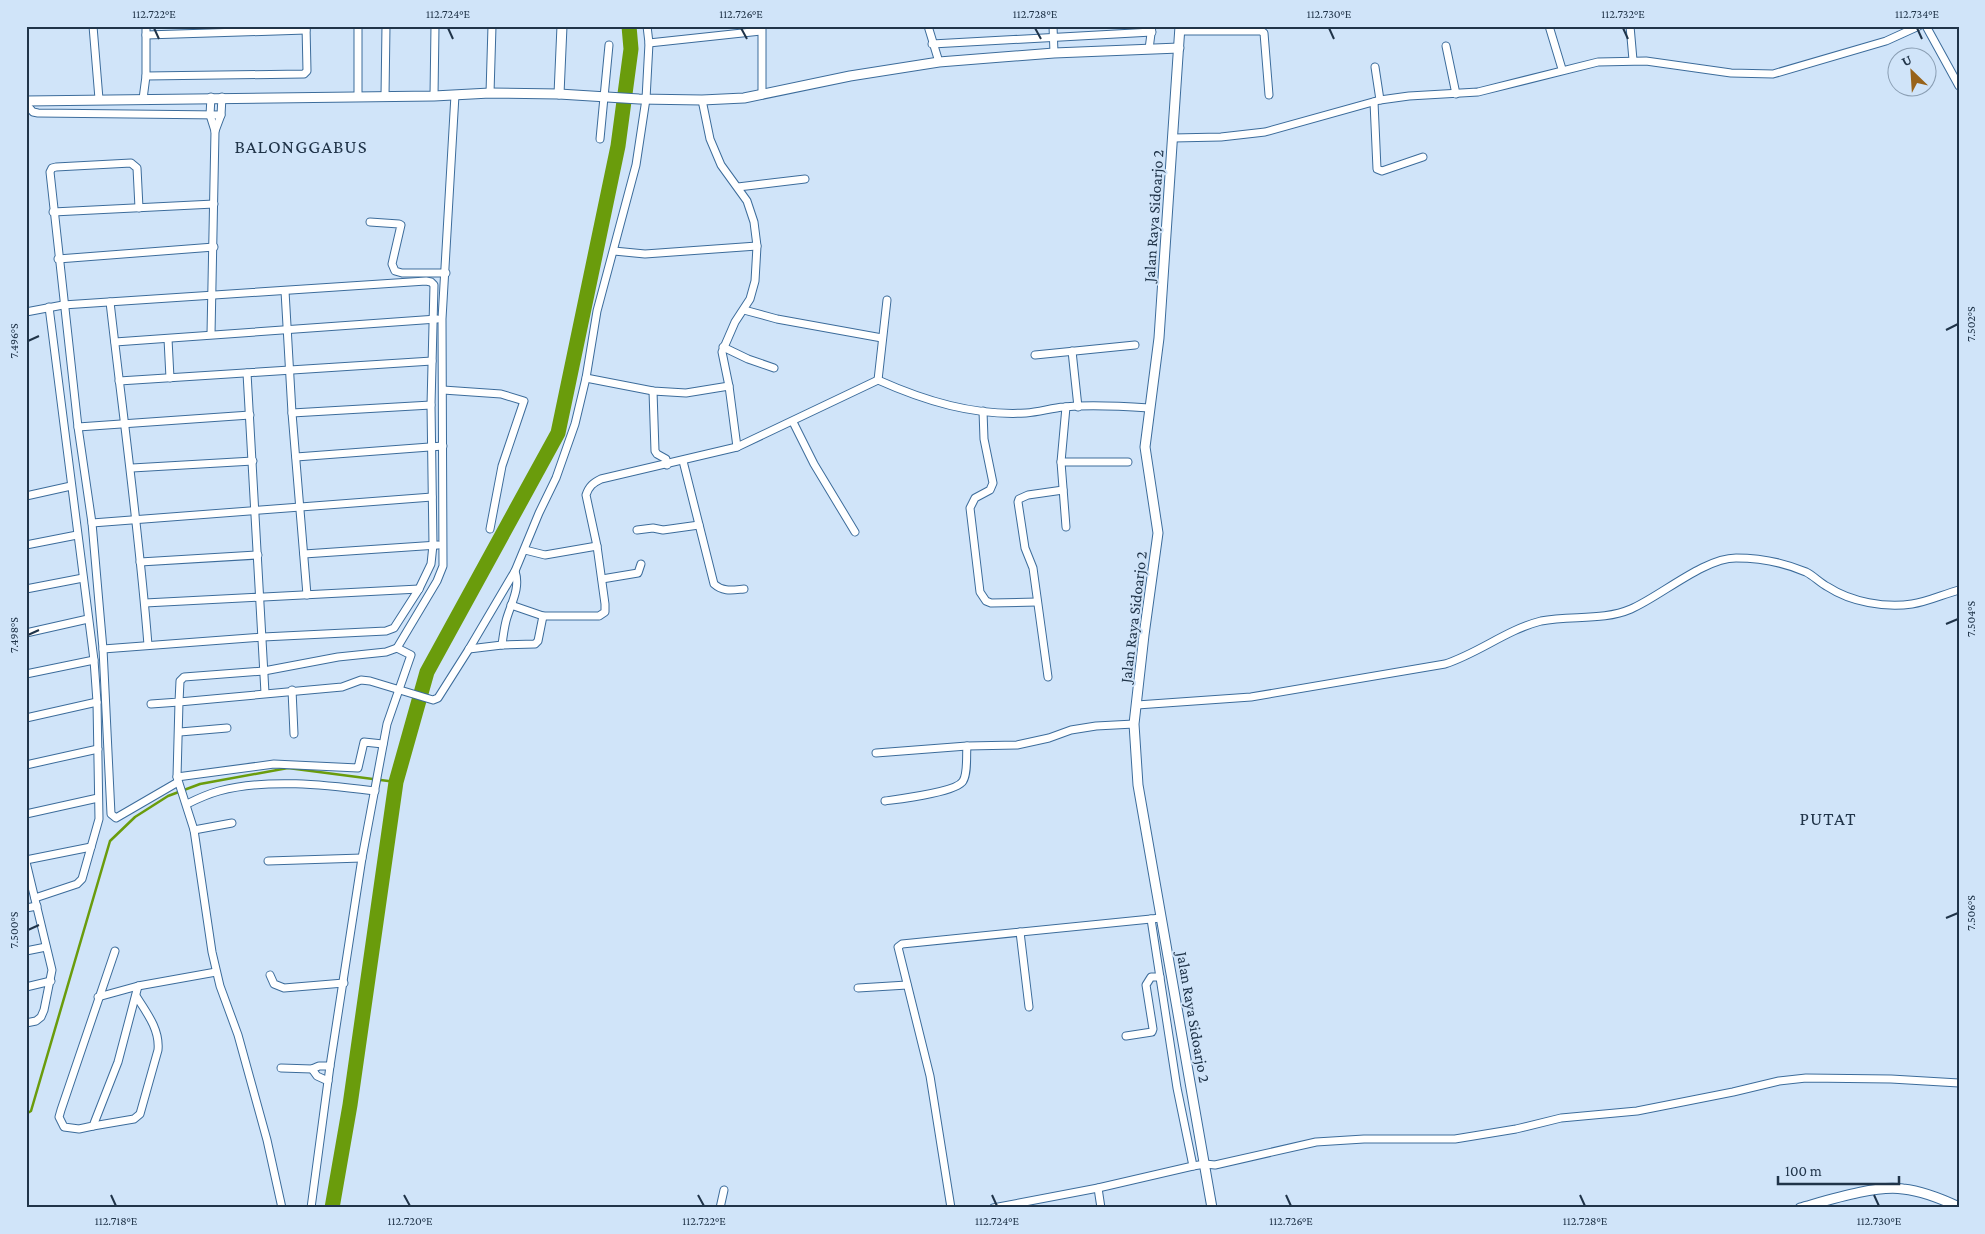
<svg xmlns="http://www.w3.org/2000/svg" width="1985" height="1234" font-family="'Crimson Pro',serif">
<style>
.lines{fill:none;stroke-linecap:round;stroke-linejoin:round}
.stream{stroke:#6a9c0c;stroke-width:2.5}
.river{stroke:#6a9c0c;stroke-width:15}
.minor-casing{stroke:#3c6c9b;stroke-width:9}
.tertiary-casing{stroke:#3c6c9b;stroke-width:11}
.minor{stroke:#fff;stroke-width:7}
.tertiary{stroke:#fff;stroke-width:9}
.ticks{fill:none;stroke:#203449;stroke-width:2}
.labels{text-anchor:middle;stroke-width:4;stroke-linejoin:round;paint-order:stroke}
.street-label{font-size:16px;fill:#203449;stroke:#d0e4f9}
.quarter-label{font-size:19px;letter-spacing:1px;fill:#203449;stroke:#d0e4f9}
.neatline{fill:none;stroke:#203449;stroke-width:2}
.ticks-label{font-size:12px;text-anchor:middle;fill:#203449}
</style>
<rect width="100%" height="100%" fill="#d0e4f9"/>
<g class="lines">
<polyline class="stream" points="26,1114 31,1111 110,841 135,817 168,796 200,784 288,768 396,782"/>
<polyline class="river" points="332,1208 350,1105 396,782 427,672 558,433 618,146 631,49 629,26"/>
<g class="minor-casing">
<g id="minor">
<polyline points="93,26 99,99"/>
<polyline points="928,26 939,62"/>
<polyline points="1053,26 1054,53"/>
<polyline points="1549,26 1562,69"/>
<polyline points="1630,26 1633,60"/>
<polyline points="1926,26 1959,86"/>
<polyline points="762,28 762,95"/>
<polyline points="1180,31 1261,31 1264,33 1269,95"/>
<polyline points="146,35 306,30"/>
<polyline points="649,43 761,31"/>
<polyline points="932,44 1152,32"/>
<polyline points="1446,46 1456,94"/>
<polyline points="1149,49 1152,26"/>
<polyline points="1375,67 1380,100"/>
<polyline points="146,76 304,74 307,71 306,26"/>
<polyline points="490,93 492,26"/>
<polyline points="358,96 358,26"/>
<polyline points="385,96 386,26"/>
<polyline points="434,96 435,26"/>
<polyline points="143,99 146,76 146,26"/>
<polyline points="702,100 710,139 721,165 747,201 754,222 757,246 755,281 750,299 735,322 722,352 729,386 737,447"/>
<polyline points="1374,102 1377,169 1382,171 1423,157"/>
<polyline points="26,104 33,112 38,113 221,115"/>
<polyline points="215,131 221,115 222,97"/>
<polyline points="1173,138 1221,137 1265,132 1380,100 1409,96 1478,92 1598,62 1646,61 1731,73 1773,74 1886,41 1919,26"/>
<polyline points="600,139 609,45"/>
<polyline points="738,187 805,179"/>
<polyline points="139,208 137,168 131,163 56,167 52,168 50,172 78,427 92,523 103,649 111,814 116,818 178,782"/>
<polyline points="53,212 214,204"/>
<polyline points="370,222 399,224 401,225 392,264 395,271 402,273 446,273"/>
<polyline points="614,251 645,254 757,246"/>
<polyline points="58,259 214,247"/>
<polyline points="285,291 292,413 307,595"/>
<path d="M 110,302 C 123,416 139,530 148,645"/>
<polyline points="744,310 777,319 882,338"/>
<polyline points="26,312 63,305 426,281 431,282 434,285 431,405 433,545 431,564 419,589 394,628 386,631 263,637 103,649"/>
<polyline points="211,334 215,131 210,115 211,97"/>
<polyline points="168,339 170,378"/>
<polyline points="115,342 437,319"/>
<polyline points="723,347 748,359 774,368"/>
<polyline points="1072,351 1078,407"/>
<polyline points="1035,355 1135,345"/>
<polyline points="247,373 265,693"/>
<polyline points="586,378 653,391 686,393 729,386"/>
<polyline points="878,380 887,300"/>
<polyline points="119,381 432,361"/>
<polyline points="443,390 501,394 524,401 502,466 490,529"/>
<polyline points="653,391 655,451 657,454 666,459 667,465"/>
<polyline points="983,411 984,439 993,483 990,490 975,498 970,508 980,592 986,601 991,603 1037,602"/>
<polyline points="292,413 431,405"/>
<polyline points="793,422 814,464 855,532"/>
<polyline points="78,427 250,415"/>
<polyline points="296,457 443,446"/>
<path d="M 683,461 L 714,584 C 723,592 732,590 744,589"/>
<polyline points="1061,462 1066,407"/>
<polyline points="132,468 253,461"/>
<polyline points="26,496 71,486"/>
<polyline points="92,523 432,497"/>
<polyline points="1066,527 1061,462 1128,462"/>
<polyline points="637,530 653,528 663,530 699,525"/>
<polyline points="26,545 77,535"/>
<polyline points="525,550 545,555 597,546"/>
<polyline points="304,554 438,545"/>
<polyline points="140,562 258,555"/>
<polyline points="602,579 638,573 641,564"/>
<polyline points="26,589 83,578"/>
<polyline points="145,603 419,589"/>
<path d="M 511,605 L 543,616 L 599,616 L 605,612 L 605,604 L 597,546 L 586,495 C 589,486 593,483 601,479 L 737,447 L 878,380 C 925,401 974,416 1026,413 C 1039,412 1052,408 1064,407 C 1091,404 1121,406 1149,408"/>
<polyline points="26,633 88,619"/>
<path d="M 502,645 C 503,637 504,629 506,621 C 510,605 521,589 515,571"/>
<polyline points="397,648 437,581 443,566 442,319 455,95"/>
<polyline points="469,649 502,645 535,644 538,641 543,616"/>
<polyline points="26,674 94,660"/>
<polyline points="1048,677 1033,568 1025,548 1018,502 1019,499 1028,495 1063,490"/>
<polyline points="292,690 294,734"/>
<polyline points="151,704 179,702 180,681 184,677 264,671 338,657 386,652 397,648 411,655 387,724 362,858 330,1066 311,1208"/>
<path d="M 1137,705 L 1251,697 L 1445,664 C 1479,653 1506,630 1541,621 C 1571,615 1603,621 1631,609 C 1661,596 1704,558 1736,558 C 1759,558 1785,563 1806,572 C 1814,576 1820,583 1828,587 C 1851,602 1885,608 1912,604 C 1927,602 1944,594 1959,590"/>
<polyline points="26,718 97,702"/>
<polyline points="180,732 227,728"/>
<polyline points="876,753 967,746 1017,745 1049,738 1071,730 1096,726 1134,724"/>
<polyline points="26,765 98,749"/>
<polyline points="177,777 274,764 358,768 364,742 383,744"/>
<path d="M 885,801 C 899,799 957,792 963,781 C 968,773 966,756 967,746"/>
<path d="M 187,804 C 197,799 208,794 219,791 C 269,778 325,785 375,791"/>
<polyline points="26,814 98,798"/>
<polyline points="194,830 232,823"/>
<polyline points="26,860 91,847"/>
<polyline points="268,861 362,858"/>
<polyline points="26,862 52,970 44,1010 41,1017 36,1021 26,1023"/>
<polyline points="35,898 77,884 82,879 99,819 97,702 94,660 49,307"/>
<polyline points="26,908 37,906"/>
<polyline points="1151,919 1177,1088 1193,1166"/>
<polyline points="1020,932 1029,1007"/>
<polyline points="26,951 46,947"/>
<polyline points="115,951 61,1110 59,1117 64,1127 79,1129 93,1126 118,1062 138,986"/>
<polyline points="270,975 274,984 284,988 344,983"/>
<polyline points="26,987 51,981"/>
<polyline points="858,988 907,985"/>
<polyline points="98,997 138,986 216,972"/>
<polyline points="1126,1036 1152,1032 1153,1029 1146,985 1151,977 1160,977"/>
<polyline points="281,1068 312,1069 319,1066 330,1066"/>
<polyline points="312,1069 317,1076 328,1081"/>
<path d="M 93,1126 L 134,1119 L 140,1114 L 158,1050 C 160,1030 147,1013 136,996"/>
<polyline points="1098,1188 1101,1208"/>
<polyline points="282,1208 267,1140 238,1035 220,986 212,952 194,830 177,777 179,702 342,687 361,680 370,681 433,700 438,698 469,649 515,571 539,513 556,478 575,424 586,378 597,311 636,165 646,99 649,43 647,26"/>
<polyline points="720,1208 724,1190"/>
<polyline points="951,1208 930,1076 898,947 902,944 1161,918"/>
<polyline points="993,1208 1098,1188 1193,1166 1205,1164 1215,1165 1316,1142 1364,1139 1455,1139 1516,1129 1561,1118 1637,1111 1733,1092 1779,1081 1806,1078 1891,1079 1959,1083"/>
</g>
</g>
<g class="tertiary-casing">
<g id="tertiary">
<polyline points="1180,26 1159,338 1145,447 1158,533 1144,635 1134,724 1138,785 1212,1208"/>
<polyline points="559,94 562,26"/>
<polyline points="26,101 434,96 490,93 559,94 639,99 702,100 744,98 850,76 939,62 1054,53 1179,48"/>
<path d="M 1800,1208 C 1829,1200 1875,1185 1903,1189 C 1922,1191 1942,1199 1959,1207"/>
</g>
</g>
<use href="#minor" class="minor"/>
<use href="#tertiary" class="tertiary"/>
</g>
<path class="ticks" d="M 154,28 L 159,39M 448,28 L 453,39M 741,28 L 747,39M 1035,28 L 1041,39M 1329,28 L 1334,39M 1623,28 L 1628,39M 1917,28 L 1922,39M 1946,330 L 1958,324M 28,341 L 39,336M 1946,624 L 1958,619M 28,635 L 39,630M 1946,918 L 1958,913M 28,930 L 39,925M 111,1195 L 116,1206M 404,1195 L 410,1206M 698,1195 L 704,1206M 992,1195 L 997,1206M 1286,1195 L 1291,1206M 1580,1195 L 1585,1206M 1874,1195 L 1879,1206"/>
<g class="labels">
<g class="street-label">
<text transform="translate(1153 216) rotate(-86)" y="6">Jalan Raya Sidoarjo 2</text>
<text transform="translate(1133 617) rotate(-83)" y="6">Jalan Raya Sidoarjo 2</text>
<text transform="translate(1194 1017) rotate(80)" y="6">Jalan Raya Sidoarjo 2</text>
</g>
<g class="quarter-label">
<text x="301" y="153">BALONGGABUS</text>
<text x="1828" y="825">PUTAT</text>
</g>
</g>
<rect width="1985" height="1234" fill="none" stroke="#d0e4f9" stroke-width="55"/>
<g transform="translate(1912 72) rotate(335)"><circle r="24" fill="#d0e4f9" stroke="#8a9eb3"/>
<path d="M0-4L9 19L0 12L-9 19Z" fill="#98631a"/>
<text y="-8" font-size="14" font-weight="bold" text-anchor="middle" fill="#203449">U</text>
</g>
<path d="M1778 1176v8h121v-8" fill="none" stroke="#203449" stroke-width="2.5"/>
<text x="1785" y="1176" font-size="15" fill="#203449" stroke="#d0e4f9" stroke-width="4" paint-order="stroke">100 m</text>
<rect x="28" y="28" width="1930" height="1178" class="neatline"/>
<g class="ticks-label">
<text x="154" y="18">112.722°E</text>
<text x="448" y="18">112.724°E</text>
<text x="741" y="18">112.726°E</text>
<text x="1035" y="18">112.728°E</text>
<text x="1329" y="18">112.730°E</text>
<text x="1623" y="18">112.732°E</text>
<text x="1917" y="18">112.734°E</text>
<text transform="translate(1971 324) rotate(-90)" y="4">7.502°S</text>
<text transform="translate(14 341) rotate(-90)" y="4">7.496°S</text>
<text transform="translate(1971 619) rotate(-90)" y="4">7.504°S</text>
<text transform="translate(14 635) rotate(-90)" y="4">7.498°S</text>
<text transform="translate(1971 913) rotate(-90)" y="4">7.506°S</text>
<text transform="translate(14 930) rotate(-90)" y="4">7.500°S</text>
<text x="116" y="1225">112.718°E</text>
<text x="410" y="1225">112.720°E</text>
<text x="704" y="1225">112.722°E</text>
<text x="997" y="1225">112.724°E</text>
<text x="1291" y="1225">112.726°E</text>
<text x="1585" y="1225">112.728°E</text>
<text x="1879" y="1225">112.730°E</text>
</g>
</svg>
